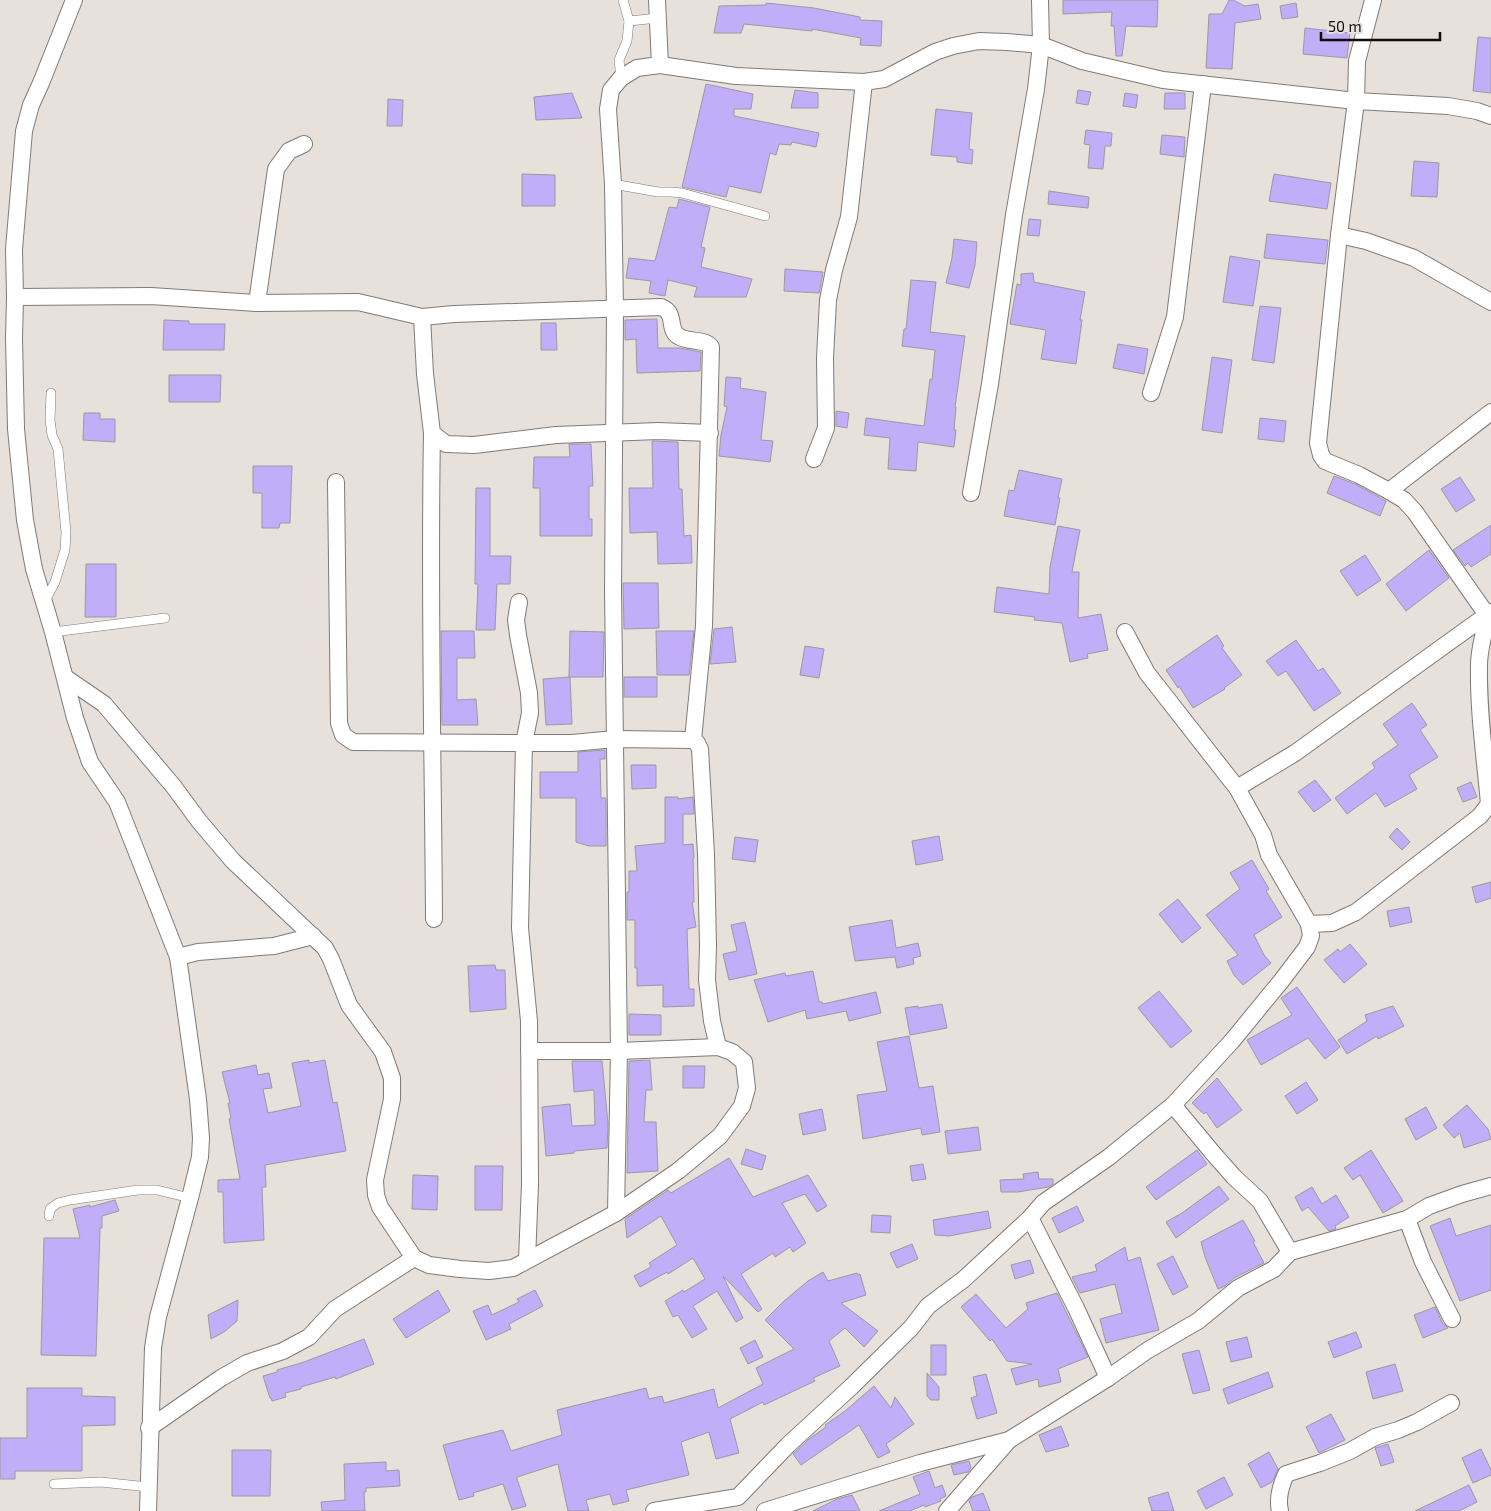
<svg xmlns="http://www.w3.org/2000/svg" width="1491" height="1511" font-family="'Exo 2',sans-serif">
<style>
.building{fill:#c1adf8;stroke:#9b9aa1}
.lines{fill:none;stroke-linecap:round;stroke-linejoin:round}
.service-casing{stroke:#817a76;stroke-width:10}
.minor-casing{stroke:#817a76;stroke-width:18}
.service{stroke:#fff;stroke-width:9}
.minor{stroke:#fff;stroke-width:16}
</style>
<rect width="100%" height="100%" fill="#e7e0db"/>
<g class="building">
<polygon points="1063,0 1158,0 1157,27 1126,26 1122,56 1116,56 1114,26 1111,26 1112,12 1063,14"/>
<polygon points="1229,0 1233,0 1245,6 1258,4 1261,19 1235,23 1232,69 1206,68 1209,14 1222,14"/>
<polygon points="766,3 814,8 860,17 860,20 882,21 881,46 860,45 861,38 812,29 812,31 744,24 741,33 714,33 719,6 766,5"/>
<polygon points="1296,3 1298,17 1282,19 1280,6"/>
<polygon points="1305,28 1350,33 1347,58 1303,54"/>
<polygon points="1478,37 1491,38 1491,93 1473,91"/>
<polygon points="706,84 753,94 751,109 734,109 734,116 819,133 816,147 792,142 791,145 779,144 776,155 770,153 761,193 729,186 726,197 682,187"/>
<polygon points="795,90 818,93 818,108 791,108"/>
<polygon points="1078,90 1091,92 1088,105 1076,103"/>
<polygon points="572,93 582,118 536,120 534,97"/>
<polygon points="1125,93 1138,95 1136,108 1123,106"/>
<polygon points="1165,93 1185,93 1185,109 1164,109"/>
<polygon points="388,99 403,100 402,126 387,126"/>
<polygon points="936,109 972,113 969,149 973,150 972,164 957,162 957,157 931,155"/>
<polygon points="1086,130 1112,133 1111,146 1105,146 1103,169 1088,168 1090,145 1084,144"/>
<polygon points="1162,135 1185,137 1184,157 1160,154"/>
<polygon points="1414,161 1439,163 1437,197 1411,196"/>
<polygon points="522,174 555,175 555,206 522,206"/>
<polygon points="1274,174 1331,183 1327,209 1269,201"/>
<polygon points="1049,191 1089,197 1088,208 1048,204"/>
<polygon points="679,199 710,207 701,247 705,248 701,267 752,279 746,297 694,297 697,287 668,280 665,296 649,293 651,281 626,278 629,258 655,261 669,207 677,208"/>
<polygon points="1029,219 1041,220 1039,236 1027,235"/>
<polygon points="1267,234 1328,240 1325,264 1264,258"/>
<polygon points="954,239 977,242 975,265 969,288 946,283 952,258"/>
<polygon points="1230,256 1260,261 1253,306 1223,302"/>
<polygon points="785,269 823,272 819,293 784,291"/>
<polygon points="1033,273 1034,282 1085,292 1080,320 1082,320 1076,364 1041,359 1046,330 1010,324 1017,284 1021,285 1021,274"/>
<polygon points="911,280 936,282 930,332 965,336 955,407 956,407 954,430 956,430 954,447 918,442 916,471 888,469 890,438 864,435 866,418 924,426 930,379 932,380 935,350 902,346 904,329 906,329"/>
<polygon points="1260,306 1281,308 1274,363 1252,360"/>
<polygon points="657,319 658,348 679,348 701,352 700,371 637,373 636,339 625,340 625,320"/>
<polygon points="164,320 189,321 189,324 225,324 224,350 163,350"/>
<polygon points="541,323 556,323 557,350 541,350"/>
<polygon points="1118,344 1148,349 1144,374 1113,368"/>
<polygon points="1212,357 1232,360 1222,433 1202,430"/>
<polygon points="169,375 221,375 220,402 169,402"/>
<polygon points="726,377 741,378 740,388 766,392 761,440 773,441 770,462 719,456 721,435 727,407 724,406"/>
<polygon points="836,411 849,413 847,428 836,426"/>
<polygon points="84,413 100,413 100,419 115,419 115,442 83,440"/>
<polygon points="1260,418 1286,421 1284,442 1258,439"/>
<polygon points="652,441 678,442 679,489 682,489 684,536 691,535 692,563 658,564 657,532 630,533 629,488 653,488"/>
<polygon points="569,444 591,444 593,486 589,486 589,519 592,519 592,536 540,536 540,488 533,488 534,457 570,457"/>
<polygon points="253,466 292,466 290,523 280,523 279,528 262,528 262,493 253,493"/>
<polygon points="1019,470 1062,479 1058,498 1060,498 1055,525 1004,516 1009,490 1014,491"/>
<polygon points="1334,476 1355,484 1386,501 1380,516 1327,493"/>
<polygon points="1460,477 1475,500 1456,512 1441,489"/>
<polygon points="476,488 490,488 490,556 511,556 510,584 497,584 495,630 476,630 478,584 475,584"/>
<polygon points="1491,525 1491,554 1471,567 1468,563 1465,566 1453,550"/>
<polygon points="1058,526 1080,530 1072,572 1079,572 1078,618 1101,614 1108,650 1087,654 1088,658 1070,662 1062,623 1034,620 1035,617 994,612 997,587 1049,594 1050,567"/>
<polygon points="1429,550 1449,578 1406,611 1386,584"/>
<polygon points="1365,555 1381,580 1357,596 1340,571"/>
<polygon points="86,564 116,564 116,617 85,617"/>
<polygon points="623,583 658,583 659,628 624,629"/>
<polygon points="732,627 736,662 710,664 714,629"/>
<polygon points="441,631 474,631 475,658 457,658 457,700 476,699 478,725 442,725"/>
<polygon points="570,631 604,632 603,677 569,677"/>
<polygon points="656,631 694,631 689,675 657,675"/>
<polygon points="1217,635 1224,646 1222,648 1242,675 1224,688 1225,689 1193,708 1179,686 1178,688 1166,670"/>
<polygon points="1296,640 1318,671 1323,668 1341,693 1314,711 1286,671 1278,676 1266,661"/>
<polygon points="805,646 824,649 819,678 800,675"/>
<polygon points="570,677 572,724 546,725 543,679"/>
<rect x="624" y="677" width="33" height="20"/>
<polygon points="1412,703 1427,725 1420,730 1438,757 1409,775 1417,789 1385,807 1376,793 1347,814 1335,798 1375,768 1372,763 1398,745 1383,724"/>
<polygon points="605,750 605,759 600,759 601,798 606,798 606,846 589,846 576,842 576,798 540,798 540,772 578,772 578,752"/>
<polygon points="631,765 656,765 656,788 632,789"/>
<polygon points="1315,780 1331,800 1314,812 1298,792"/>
<polygon points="1471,782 1477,797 1463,802 1457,788"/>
<polygon points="665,797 678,797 678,799 693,797 694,814 683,814 683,845 693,844 694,858 693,858 694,902 692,902 696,927 687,929 689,989 694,989 694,1006 663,1007 663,985 637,986 637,968 635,968 635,920 627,920 627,892 629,892 629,871 637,871 635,846 665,843"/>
<polygon points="1397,828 1410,842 1402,850 1389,837"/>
<polygon points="939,836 943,860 916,865 912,841"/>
<polygon points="735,837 758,840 755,862 732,859"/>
<polygon points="1252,860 1269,889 1266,891 1282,917 1254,935 1264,955 1271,963 1243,985 1234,975 1227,961 1238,955 1206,915 1240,889 1230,873"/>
<polygon points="1491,882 1491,898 1476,903 1472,887"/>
<polygon points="1178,899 1201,928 1182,943 1159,914"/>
<polygon points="1409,907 1412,922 1390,927 1387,911"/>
<polygon points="892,920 896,948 918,943 921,956 913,958 914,964 897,968 895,957 855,961 849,927"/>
<polygon points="745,922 757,974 729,980 723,954 737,951 731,925"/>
<polygon points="1350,944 1367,964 1344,983 1324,960 1338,949 1340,952"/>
<polygon points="495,965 496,970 505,970 506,1009 470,1012 468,966"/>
<polygon points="813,971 819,1002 822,1002 823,1004 876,992 881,1013 849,1021 846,1011 807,1019 805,1010 768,1022 754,980 785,973 786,976"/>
<polygon points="1297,987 1340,1047 1325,1059 1308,1038 1261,1065 1247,1040 1292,1015 1281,998"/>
<polygon points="1159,991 1192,1031 1171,1048 1138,1008"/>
<polygon points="942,1004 947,1028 910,1035 905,1008 918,1006 918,1008"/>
<polygon points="1393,1006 1404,1026 1378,1039 1377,1036 1347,1054 1338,1040 1367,1021 1365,1015"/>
<polygon points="629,1014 661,1015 661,1035 629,1035"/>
<polygon points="909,1036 919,1088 933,1086 940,1132 922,1135 921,1128 863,1139 857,1095 887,1091 877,1042"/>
<polygon points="309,1060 309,1063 325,1060 333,1103 337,1102 346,1151 265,1165 266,1187 262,1187 264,1240 224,1243 223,1192 218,1192 218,1180 240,1179 229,1119 231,1118 228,1103 230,1103 222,1072 256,1065 258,1075 269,1073 272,1088 263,1089 268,1113 301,1106 292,1063"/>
<polygon points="650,1060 652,1090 646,1090 644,1122 656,1122 658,1171 627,1173 629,1061"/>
<polygon points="572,1061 602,1061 608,1124 607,1148 574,1151 574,1153 546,1156 542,1107 570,1104 572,1126 595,1125 594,1090 574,1092"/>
<polygon points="683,1066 705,1066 704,1088 683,1088"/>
<polygon points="1217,1078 1242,1110 1217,1128 1206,1112 1204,1114 1192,1103"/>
<polygon points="1306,1082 1318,1100 1297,1114 1285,1096"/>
<polygon points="1467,1105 1488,1129 1491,1139 1464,1148 1460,1133 1454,1138 1443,1125"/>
<polygon points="1426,1107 1437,1128 1416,1140 1405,1119"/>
<polygon points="822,1109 826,1130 803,1135 799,1114"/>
<polygon points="978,1127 981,1150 948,1154 945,1131"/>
<polygon points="746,1149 766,1156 762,1170 741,1164"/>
<polygon points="1197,1150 1207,1164 1156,1200 1146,1187"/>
<polygon points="1371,1150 1403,1201 1383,1213 1360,1175 1353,1180 1344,1168"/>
<polygon points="729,1158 753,1197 808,1175 827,1206 817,1212 805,1194 782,1203 806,1243 793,1252 790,1247 775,1257 773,1253 741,1274 762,1309 758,1312 723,1276 743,1318 736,1322 717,1291 693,1306 707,1329 692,1338 678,1315 673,1317 665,1301 683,1290 684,1292 705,1279 693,1258 668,1274 667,1272 640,1287 634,1276 651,1267 649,1263 677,1245 661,1216 627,1238 625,1219 668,1190 671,1193"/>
<polygon points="923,1164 926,1179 912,1181 910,1166"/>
<polygon points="475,1166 503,1166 502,1210 475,1210"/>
<polygon points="1038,1172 1039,1179 1053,1179 1053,1184 1048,1187 1018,1192 1001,1192 1000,1180 1024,1179 1023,1174"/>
<polygon points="413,1175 438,1176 437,1210 412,1209"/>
<polygon points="1219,1186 1229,1199 1176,1238 1166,1222 1182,1213"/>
<polygon points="1312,1187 1322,1204 1336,1195 1349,1217 1335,1226 1336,1229 1329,1231 1308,1207 1302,1211 1295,1197"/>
<polygon points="115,1200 119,1211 102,1216 102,1228 100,1228 96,1356 41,1355 44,1238 80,1238 73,1209 90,1205 90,1207"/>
<polygon points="1077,1206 1084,1221 1059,1233 1052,1218"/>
<polygon points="988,1211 991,1228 949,1236 935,1235 933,1220"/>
<polygon points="872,1215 891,1216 890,1233 871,1232"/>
<polygon points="1450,1218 1456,1236 1491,1225 1491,1290 1460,1301 1430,1226"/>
<polygon points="1243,1220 1255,1241 1253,1242 1264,1263 1234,1278 1225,1286 1218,1289 1205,1257 1201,1242"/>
<polygon points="912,1244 918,1259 897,1268 890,1253"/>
<polygon points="1125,1247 1128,1261 1140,1257 1159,1330 1106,1343 1100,1319 1122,1313 1115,1284 1080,1293 1072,1277 1097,1271 1095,1265"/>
<polygon points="1173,1256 1188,1287 1173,1295 1157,1264"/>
<polygon points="1030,1260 1034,1273 1015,1279 1011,1265"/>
<polygon points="823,1272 828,1281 857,1273 858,1275 860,1274 866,1295 841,1303 878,1331 864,1347 845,1328 829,1341 840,1366 813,1378 815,1381 764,1405 763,1402 730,1419 739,1453 716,1459 709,1432 681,1442 689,1475 626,1490 629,1501 613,1505 610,1494 586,1500 589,1511 568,1511 558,1464 517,1477 517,1479 526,1506 512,1510 503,1484 473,1493 474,1496 459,1500 443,1445 503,1430 511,1451 562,1435 557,1410 646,1388 649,1399 662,1396 664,1403 714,1389 718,1408 763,1384 756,1368 794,1349 765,1320 784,1301 808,1281"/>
<polygon points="438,1290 450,1311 406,1338 393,1319"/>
<polygon points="535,1290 543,1306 509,1324 511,1329 486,1340 473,1311 488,1305 492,1315 519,1302 517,1299"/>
<polygon points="1057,1293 1088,1357 1058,1369 1061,1382 1039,1387 1038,1379 1016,1385 1011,1369 1032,1364 1007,1361 992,1339 990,1341 961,1307 976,1294 1006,1328 1028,1309 1026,1303"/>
<polygon points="238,1300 237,1321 224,1332 211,1339 208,1315"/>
<polygon points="1435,1307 1443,1324 1448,1328 1423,1338 1414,1315"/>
<polygon points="1356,1332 1362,1347 1334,1358 1328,1342"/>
<polygon points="1247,1337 1252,1357 1231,1362 1226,1342"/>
<polygon points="364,1339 374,1364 336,1379 335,1377 301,1387 301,1389 285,1393 286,1397 272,1401 271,1398 270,1398 263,1376 277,1372 277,1370 304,1362"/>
<polygon points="755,1340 763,1357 748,1364 740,1348"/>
<rect x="931" y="1345" width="15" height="30"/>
<polygon points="1199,1350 1210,1390 1193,1394 1182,1354"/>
<polygon points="1395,1364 1403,1391 1373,1399 1366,1372"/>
<polygon points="1268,1372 1273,1387 1228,1404 1223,1389"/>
<polygon points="927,1373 939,1387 939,1400 931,1400 927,1396"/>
<polygon points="986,1374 997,1413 977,1419 971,1398 977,1396 973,1377"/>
<polygon points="874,1386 891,1408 895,1397 914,1424 886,1444 890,1452 878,1458 859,1425 801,1465 793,1454 809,1439 826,1427 825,1425 845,1411"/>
<polygon points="27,1388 82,1388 82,1396 115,1397 115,1425 82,1426 82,1471 15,1471 15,1479 0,1479 0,1438 27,1438"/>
<polygon points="1331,1414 1345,1440 1319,1453 1306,1427"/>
<polygon points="1061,1426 1069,1446 1046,1452 1039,1435"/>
<polygon points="1388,1444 1394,1462 1381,1466 1375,1448"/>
<polygon points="1481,1449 1491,1470 1491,1475 1473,1483 1462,1458"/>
<polygon points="232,1450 271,1450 270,1496 232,1496"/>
<polygon points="1269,1452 1278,1469 1272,1482 1261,1488 1248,1464"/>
<polygon points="969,1461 971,1468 968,1472 954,1475 951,1465"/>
<polygon points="386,1462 386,1471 399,1470 400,1486 366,1488 366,1492 364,1492 365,1511 322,1511 321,1502 345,1500 344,1464"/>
<polygon points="929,1471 935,1488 942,1485 946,1496 940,1499 941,1501 925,1507 924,1505 910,1511 879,1511 920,1494 913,1477"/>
<polygon points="1224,1477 1233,1495 1206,1509 1197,1491"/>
<polygon points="1469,1485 1477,1502 1459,1511 1415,1511"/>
<polygon points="1168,1492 1174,1511 1152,1511 1148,1498"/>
<polygon points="983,1493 990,1511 973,1511 969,1501 972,1497"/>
<polygon points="852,1495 860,1511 813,1511 837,1499"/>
</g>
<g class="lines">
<g class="service-casing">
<g id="service">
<polyline points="629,21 658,18"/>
<polyline points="621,78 619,60 627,41 629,21 623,0"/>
<polyline points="613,184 658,192 671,192 682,193 765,216"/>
<polyline points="44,603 55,582 65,550 66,532 58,449 52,435 50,420 51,393"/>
<polyline points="53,632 165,618"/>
<polyline points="49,1216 50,1209 58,1203 70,1200 138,1190 157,1190 190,1198"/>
<polyline points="54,1484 101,1482 148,1487"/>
</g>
</g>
<g class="minor-casing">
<g id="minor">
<polyline points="74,0 41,83 31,105 24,131 14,249 15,297 14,338 16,429 25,520 34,569 53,632 75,718 90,762 117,802 178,957 198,1099 201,1138 200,1157 190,1198 158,1317 153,1348 148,1511"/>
<polyline points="657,0 660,65"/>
<polyline points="1339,235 1366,241 1414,258 1491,302"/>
<polyline points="15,297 151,296 257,303 276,169 289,151 304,144"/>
<polyline points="257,303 358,302 422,317 425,374 432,433 446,444 474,445 556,435 658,431 710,433"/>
<path d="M 422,317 L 454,314 L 661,307 C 677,313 667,328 678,336 C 688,343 704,338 711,347 L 704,626 L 693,740"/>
<polyline points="1151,393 1175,317 1203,84"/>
<path d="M 432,433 C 429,595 433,757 434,919"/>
<polyline points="814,459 826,428 825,358 828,300 834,270 849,217 864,82"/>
<polyline points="336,482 339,723 343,735 353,742 524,743 530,713 529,693 518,635 516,620 519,602"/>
<polyline points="1389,491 1491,412"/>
<polyline points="971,493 990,384 1014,215 1036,89 1041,45 1040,0"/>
<polyline points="1125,632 1147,673 1237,788"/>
<polyline points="66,678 104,704 174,787 199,821 233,861 325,948 331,959 349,1005 383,1052 392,1078 392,1099 375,1180 376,1195 380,1207 414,1258 429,1265 460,1269 489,1271 513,1268 616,1213 678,1171 720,1136 742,1106 747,1088 744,1062 732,1052 718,1047 619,1051 529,1051"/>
<path d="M 1309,924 L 1332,923 L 1356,912 L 1480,816 L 1489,804 C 1485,758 1478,711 1479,665 C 1479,648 1485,632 1487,615 L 1415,512 L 1404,500 L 1389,491 L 1359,475 L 1325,461 L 1321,455 L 1318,443 L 1339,235 L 1356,101 L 1357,61 L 1373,0"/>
<polyline points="178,957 198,952 274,946 313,936"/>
<polyline points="1173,1105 1212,1152 1234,1177 1260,1201 1290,1252"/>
<polyline points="616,1213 619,1051 613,591 615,310 613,184 608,109 611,90 621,78 637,68 660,65 736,76 864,82 884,79 935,52 953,46 979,41 1007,42 1041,45 1082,61 1163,80 1356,101 1448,106 1477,111 1491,116"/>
<polyline points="1030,1218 1076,1308 1108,1378"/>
<polyline points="1407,1219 1423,1262 1452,1319"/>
<polyline points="527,1260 530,1184 529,1021 520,928 524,743 572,743 615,739 693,740 697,743 700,749 706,854 708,946 707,980 712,1021 718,1047"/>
<polyline points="149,1428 221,1378 247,1363 283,1351 309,1337 335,1309 414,1258"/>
<polyline points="654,1511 738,1497 788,1445 851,1387 911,1328 928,1306 964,1279 1030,1218 1043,1203 1109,1157 1173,1105 1232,1041 1282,980 1307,947 1311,936 1309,924 1269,855 1263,835 1237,788 1295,753 1491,612"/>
<polyline points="765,1511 920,1463 1009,1440 1108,1378 1148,1350 1198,1321 1238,1288 1274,1269 1290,1252 1407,1219 1429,1206 1462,1194 1491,1186"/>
<polyline points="947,1511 1009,1440"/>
<path d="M 1280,1511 C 1277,1499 1281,1485 1286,1474 L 1320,1463 L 1350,1451 L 1375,1437 L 1398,1430 L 1417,1422 L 1451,1403"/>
</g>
</g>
<use href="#service" class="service"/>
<use href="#minor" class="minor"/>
</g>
<path d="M1321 32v8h119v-8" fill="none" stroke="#100d0c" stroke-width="2.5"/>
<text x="1328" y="32" font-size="15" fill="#100d0c" stroke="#e7e0db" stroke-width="4" paint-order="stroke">50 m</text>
</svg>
